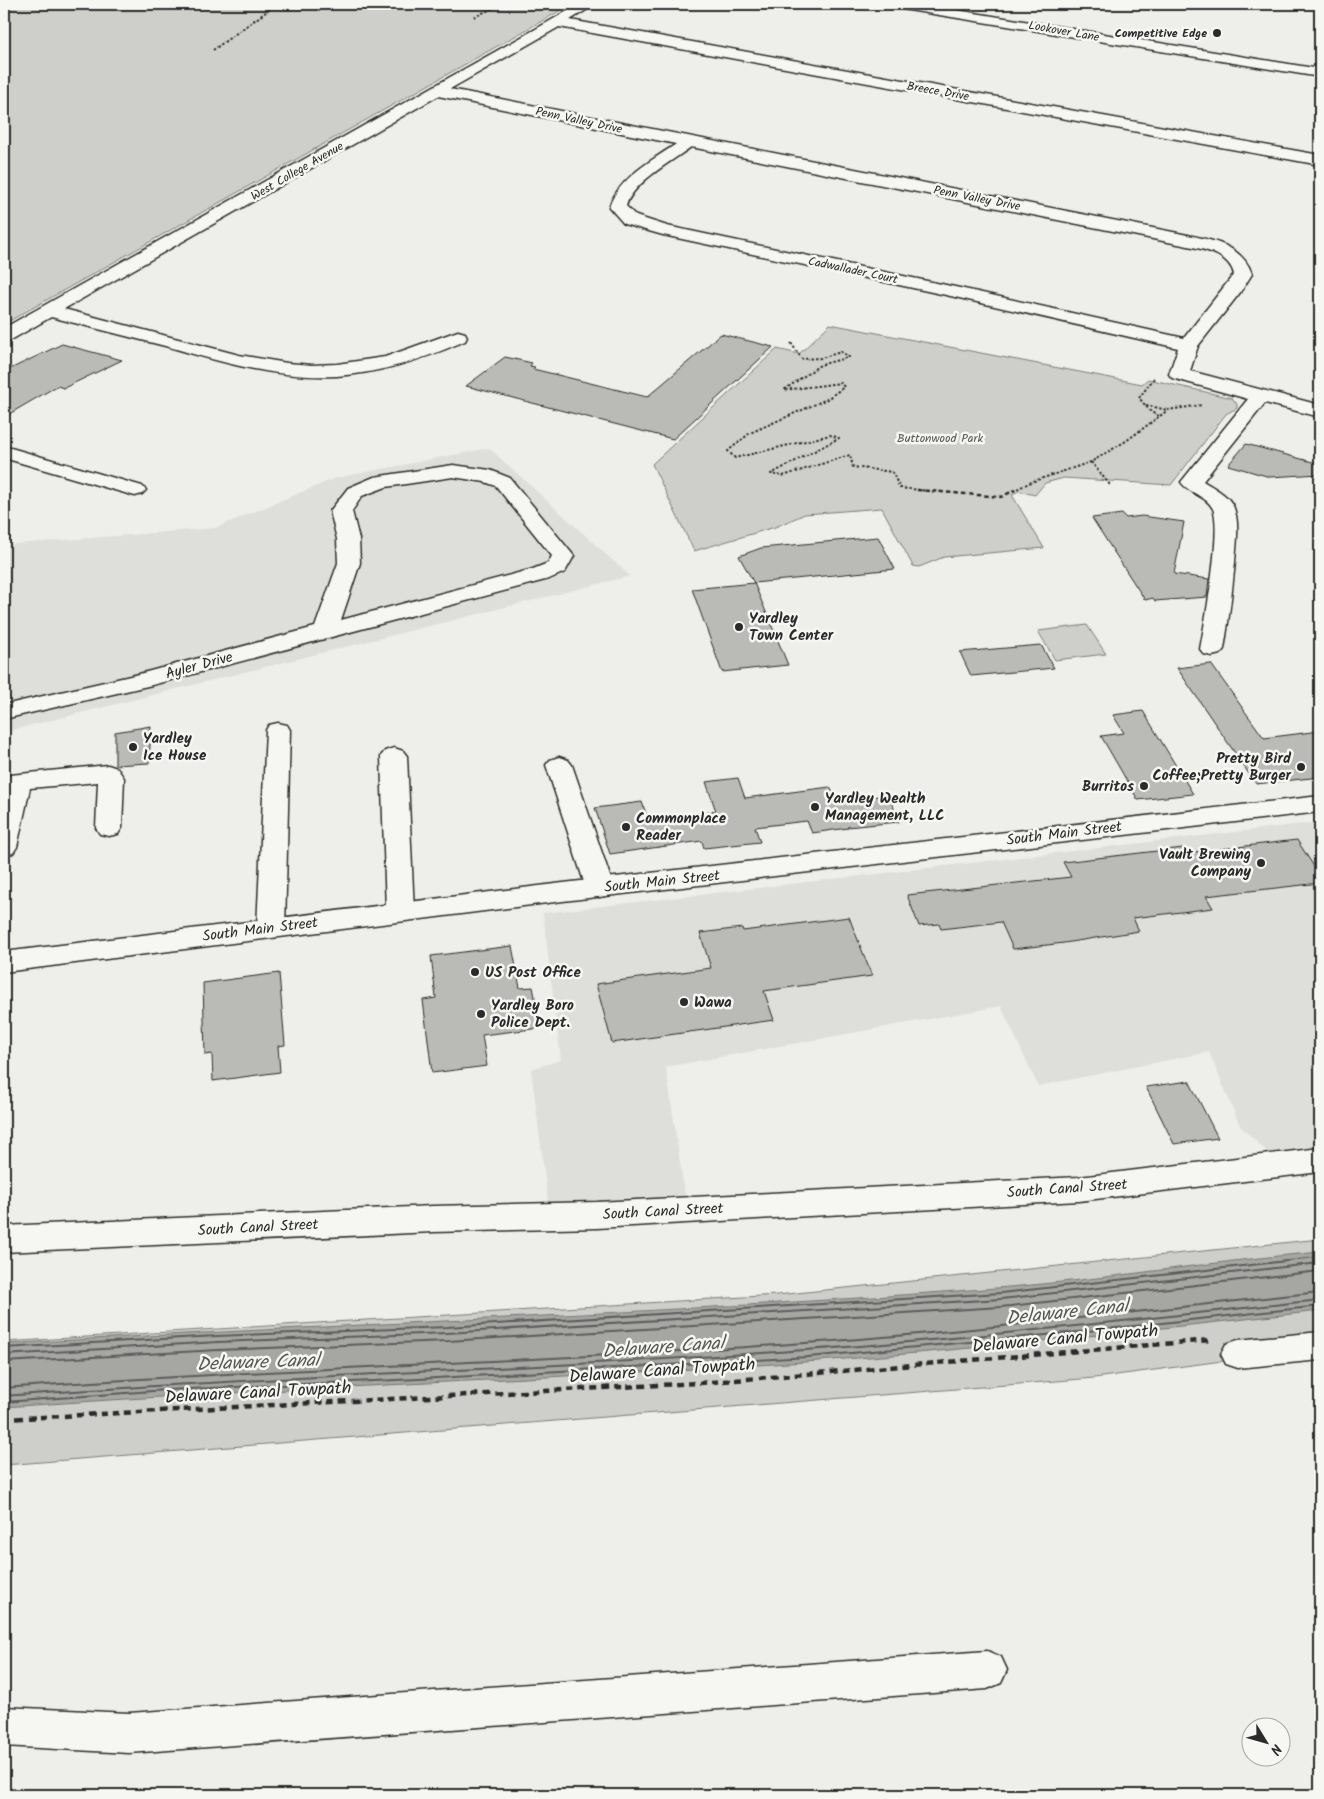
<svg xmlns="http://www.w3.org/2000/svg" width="1324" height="1799" font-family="Kalam,sans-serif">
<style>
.built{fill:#dededb}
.green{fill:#cececa;stroke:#7c7c7a}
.water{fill:#a6a6a3;stroke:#757573}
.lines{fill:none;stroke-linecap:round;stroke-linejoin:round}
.shore-far1{stroke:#5c5c5b;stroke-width:1}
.shore{stroke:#5c5c5b;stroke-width:2}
.building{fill:#babab7;stroke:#2b2b2b}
.minor-casing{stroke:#2b2b2b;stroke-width:3}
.major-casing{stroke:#2b2b2b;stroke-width:3}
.path-far2{stroke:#2b2b2b;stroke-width:2;stroke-dasharray:2.5 2;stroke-linecap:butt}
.path-far1{stroke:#2b2b2b;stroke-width:2.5;stroke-dasharray:4.5 3;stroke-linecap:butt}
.path{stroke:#2b2b2b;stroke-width:4.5;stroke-dasharray:7 5;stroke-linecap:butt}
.minor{fill:#f6f6f2;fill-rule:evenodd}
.major{fill:#f6f6f2;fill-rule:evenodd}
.poi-dot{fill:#2b2b2b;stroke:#f6f6f2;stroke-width:2}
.labels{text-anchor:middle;stroke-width:5;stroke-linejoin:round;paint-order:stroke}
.far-street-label{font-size:12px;fill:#2b2b2b;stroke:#f6f6f2}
.far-poi-label{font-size:12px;font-weight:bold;fill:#2b2b2b;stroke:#f6f6f2;text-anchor:end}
.far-park-label{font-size:12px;fill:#545453;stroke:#f6f6f2}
.poi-label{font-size:15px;font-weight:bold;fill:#2b2b2b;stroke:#f6f6f2;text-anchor:start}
.street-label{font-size:15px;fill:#2b2b2b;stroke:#f6f6f2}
.near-street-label{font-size:18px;fill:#2b2b2b;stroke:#f6f6f2}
.near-water-label{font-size:19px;font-style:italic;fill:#565655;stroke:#f6f6f2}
</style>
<rect width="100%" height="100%" fill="#eeeeea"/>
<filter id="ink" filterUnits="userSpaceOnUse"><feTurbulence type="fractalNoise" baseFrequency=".02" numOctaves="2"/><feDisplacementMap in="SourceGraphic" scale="10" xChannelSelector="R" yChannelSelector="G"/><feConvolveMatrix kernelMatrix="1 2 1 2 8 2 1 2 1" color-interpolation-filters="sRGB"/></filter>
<g filter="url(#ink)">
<g class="built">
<polygon points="489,448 630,576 4,732 4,545 215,528 336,478"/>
<polygon points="1320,822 1320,1152 1275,1159 1240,1126 1209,1052 1038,1086 1001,1006 666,1067 686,1203 549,1209 531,1069 561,1060 543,913"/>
</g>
<g class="green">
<polygon points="4,4 572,4 4,324"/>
<polygon points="830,324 1142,384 1148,379 1232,398 1237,404 1237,408 1226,414 1171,485 1064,478 1045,483 1035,495 1018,491 1012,495 1044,548 944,557 919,567 913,566 882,508 805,514 775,527 694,551 652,464 777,349 799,354"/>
<polygon points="1087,625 1106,654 1055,660 1038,631"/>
<polygon points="1320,1239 1320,1348 1094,1378 4,1465 4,1342 777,1295"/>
</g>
<path class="water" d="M 1320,1252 L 1320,1311 C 1149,1329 977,1350 805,1362 C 538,1380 271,1388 4,1407 L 4,1344 C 335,1324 667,1314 997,1288 C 1105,1280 1212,1261 1320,1252 Z"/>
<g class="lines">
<polyline class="shore-far1" points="1275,1262 1320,1257"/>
<g class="shore">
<polyline points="4,1348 217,1336 447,1327 1001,1293 1287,1261"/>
<polyline points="4,1355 218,1342 447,1333 1001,1299 1320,1263"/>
<polyline points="4,1362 218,1350 448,1341 1001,1307 1320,1271"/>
<path d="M 4,1388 C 271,1368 538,1362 805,1343 C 977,1331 1149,1310 1320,1292"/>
<path d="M 4,1396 C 271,1376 538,1369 805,1350 C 977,1338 1149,1318 1320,1300"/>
<polyline points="4,1402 166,1390 419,1379 808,1357 1078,1332 1320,1306"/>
</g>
</g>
<g class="building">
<polygon points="721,334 773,347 673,439 466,386 505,357 532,363 530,366 535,367 533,369 647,397"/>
<polygon points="62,344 122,360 64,388 57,386 4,417 4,372"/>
<polygon points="1246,444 1320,464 1320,474 1270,477 1228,465"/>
<polygon points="1122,514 1126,518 1142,516 1184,522 1174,574 1209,579 1207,597 1155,601 1153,598 1145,600 1092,518"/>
<polygon points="878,537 895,569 754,583 739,556 761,548"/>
<polygon points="754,583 788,665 722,672 692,589"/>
<polygon points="1041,645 1054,668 971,676 960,652"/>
<polygon points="1211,664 1264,738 1320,731 1320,777 1256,784 1177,668"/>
<polygon points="1143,711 1193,794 1138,800 1101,736 1124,733 1113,715"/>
<polygon points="151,726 149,763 115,765 115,732"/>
<polygon points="738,778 745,798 830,787 836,800 889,795 899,822 847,827 848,828 812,833 807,821 755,827 760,842 704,848 702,841 610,854 595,808 642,802 648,820 716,811 706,782"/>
<polygon points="1297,840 1320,876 1320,883 1206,896 1213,908 1133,918 1139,931 1064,943 1013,949 1001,922 941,929 939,924 919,926 907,895 1071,877 1063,862 1183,848 1186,853"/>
<polygon points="849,917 872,976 764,991 774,1020 612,1043 596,984 711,968 700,933 742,928 743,931"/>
<polygon points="512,946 520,988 533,987 541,1028 482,1035 487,1066 432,1073 423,1000 436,998 431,956"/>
<polygon points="279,973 285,1045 278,1046 280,1072 213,1081 212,1054 205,1055 203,983"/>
<polygon points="1189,1081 1218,1138 1174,1144 1146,1087"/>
</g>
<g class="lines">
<g class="minor-casing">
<g id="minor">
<path d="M 580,4 L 596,4 L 570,20 L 1320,155 L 1320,165 L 559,27 L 450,89 L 1178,233 C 1206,239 1242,243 1252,274 L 1242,290 L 1198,346 L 1190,371 L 1320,405 L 1320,417 L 1265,403 L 1203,481 C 1214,488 1229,495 1234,508 C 1240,525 1236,544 1235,562 C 1232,591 1229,620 1224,649 L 1220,654 L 1212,656 L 1204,654 L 1200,649 C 1205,623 1222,529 1213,509 C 1207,496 1188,493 1181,482 L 1248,399 L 1172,378 L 1169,374 L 1178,348 L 946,295 L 663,235 L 624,224 L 609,207 C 619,178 651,161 676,144 L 438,96 L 64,309 L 239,355 L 287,363 L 312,365 L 337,364 L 385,357 L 458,331 L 465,333 L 467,337 L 465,341 C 424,359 382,373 337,376 C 279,379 224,363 169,347 C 130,337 90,327 51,317 L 11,340 L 4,342 L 4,328 ZM 691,147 L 1193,247 C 1210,251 1229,256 1234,274 L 1184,338 L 946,285 L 667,226 L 636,216 L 626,206 C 633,182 671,162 691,147 Z"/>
<polygon points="889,4 919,4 1320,69 1320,77 896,8"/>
<polygon points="4,446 142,486 146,490 142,494 135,496 4,458"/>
<path d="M 453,465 L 490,470 L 510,478 L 574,556 L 565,572 L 549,579 L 152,685 L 4,719 L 4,705 L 139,674 L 315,627 L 338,563 L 337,539 L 330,511 L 348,488 L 374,477 ZM 453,477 L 485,482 L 496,486 L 552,556 L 548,563 L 533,569 L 341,620 L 360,563 L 359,539 L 352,511 L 362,496 L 386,487 Z"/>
<polygon points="278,723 287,725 290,730 285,928 281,935 271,937 261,935 257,928 266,730 269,725"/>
<polygon points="394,748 403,751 407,756 414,912 410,918 400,921 390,918 386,912 381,756 385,751"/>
<polygon points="559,757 568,760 572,765 614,888 610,894 600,897 590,894 586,888 546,765 550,760"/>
<polygon points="108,765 117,768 124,778 122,828 118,834 109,836 100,834 96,828 98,782 30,788 17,847 13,853 4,855 4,788 10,775"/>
<polygon points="1320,1148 1320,1172 1079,1201 597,1228 433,1232 4,1252 4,1226 433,1206 597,1202 1079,1177"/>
<polygon points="1320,1332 1320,1360 1238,1368 1226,1364 1221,1354 1226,1344 1238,1340"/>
<polygon points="987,1651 1001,1657 1007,1670 1001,1683 987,1689 129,1753 4,1746 4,1707 129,1713"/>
</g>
</g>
<g class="major-casing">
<polygon id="major" points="1320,796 1320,812 563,901 4,972 4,952 563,883"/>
</g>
<g class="path-far2">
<polyline points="474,17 502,4"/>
<polyline points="213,50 277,4"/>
<polyline points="791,343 802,359 821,358 841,352 849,357 820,365 784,390 841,383 844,387 827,399 750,433 728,451 735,458 830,435 839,438 771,474 783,476 850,455 853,467 892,472 900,488 929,491"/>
<polyline points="1154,378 1139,398 1151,412 1159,416"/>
<polyline points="1146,405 1167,410"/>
<polyline points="1091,462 1110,485"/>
<polyline points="1013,491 1031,482 1091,462 1126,441 1168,410 1202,405"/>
</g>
<polyline class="path-far1" points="917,490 1001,497 1015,490"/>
<polyline class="path" points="4,1419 699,1383 1210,1340"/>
<use href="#minor" class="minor"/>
<use href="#major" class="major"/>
</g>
</g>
<g class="poi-dot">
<circle cx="1217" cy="33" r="5"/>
<circle cx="739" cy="627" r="5"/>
<circle cx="133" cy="747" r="5"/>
<circle cx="1301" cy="767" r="5"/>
<circle cx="1144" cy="786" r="5"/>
<circle cx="815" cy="807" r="5"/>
<circle cx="626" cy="827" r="5"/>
<circle cx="1261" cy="863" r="5"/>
<circle cx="475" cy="972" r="5"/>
<circle cx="684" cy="1002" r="5"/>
<circle cx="481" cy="1014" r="5"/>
</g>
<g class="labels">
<g class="far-street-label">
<text transform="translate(1064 31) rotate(10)" y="4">Lookover Lane</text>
<text transform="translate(938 91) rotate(10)" y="4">Breece Drive</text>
<text transform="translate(579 120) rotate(12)" y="4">Penn Valley Drive</text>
<text transform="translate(297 171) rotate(-30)" y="4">West College Avenue</text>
<text transform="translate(977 198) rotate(11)" y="4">Penn Valley Drive</text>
<text transform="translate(853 270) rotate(12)" y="4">Cadwallader Court</text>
</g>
<g class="far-poi-label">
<text x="1207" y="37">Competitive Edge</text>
</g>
<g class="far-park-label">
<text x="940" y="442">Buttonwood Park</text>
</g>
<g class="poi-label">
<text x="749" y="623">Yardley<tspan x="749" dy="17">Town Center</tspan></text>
<text x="143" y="743">Yardley<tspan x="143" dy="17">Ice House</tspan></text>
<text x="1291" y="763" text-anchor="end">Pretty Bird<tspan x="1291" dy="17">Coffee;Pretty Burger</tspan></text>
<text x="1134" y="791" text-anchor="end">Burritos</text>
<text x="825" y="803">Yardley Wealth<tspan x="825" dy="17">Management, LLC</tspan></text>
<text x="636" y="823">Commonplace<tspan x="636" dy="17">Reader</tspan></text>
<text x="1251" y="859" text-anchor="end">Vault Brewing<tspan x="1251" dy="17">Company</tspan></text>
<text x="485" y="977">US Post Office</text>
<text x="694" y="1007">Wawa</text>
<text x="491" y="1010">Yardley Boro<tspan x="491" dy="17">Police Dept.</tspan></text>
</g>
<g class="street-label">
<text transform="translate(199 665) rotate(-15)" y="5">Ayler Drive</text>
<text transform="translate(1064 833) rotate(-7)" y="5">South Main Street</text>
<text transform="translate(662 881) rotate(-6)" y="5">South Main Street</text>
<text transform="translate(260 929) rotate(-7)" y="5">South Main Street</text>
<text transform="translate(1067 1188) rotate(-4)" y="5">South Canal Street</text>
<text transform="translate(663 1211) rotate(-3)" y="5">South Canal Street</text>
<text transform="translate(258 1227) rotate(-3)" y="5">South Canal Street</text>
</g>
<g class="near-street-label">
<text transform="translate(1065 1338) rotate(-5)" y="6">Delaware Canal Towpath</text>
<text transform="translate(662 1370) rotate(-4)" y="6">Delaware Canal Towpath</text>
<text transform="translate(258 1392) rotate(-3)" y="6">Delaware Canal Towpath</text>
</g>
<g class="near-water-label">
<text transform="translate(1067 1311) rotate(-6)" y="7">Delaware Canal</text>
<text transform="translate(663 1346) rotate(-4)" y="7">Delaware Canal</text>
<text transform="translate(258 1361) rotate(-2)" y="7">Delaware Canal</text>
</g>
</g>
<rect width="1324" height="1799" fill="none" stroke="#f6f6f2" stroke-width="20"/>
<rect x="10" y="10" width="1304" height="1779" fill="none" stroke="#2b2b2b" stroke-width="2" filter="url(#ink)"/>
<g transform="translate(1266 1742) rotate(127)"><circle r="24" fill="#f6f6f2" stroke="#a5a5a2"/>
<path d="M0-4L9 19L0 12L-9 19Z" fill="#2b2b2b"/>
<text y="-8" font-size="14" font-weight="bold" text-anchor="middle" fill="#2b2b2b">N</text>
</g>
</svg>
